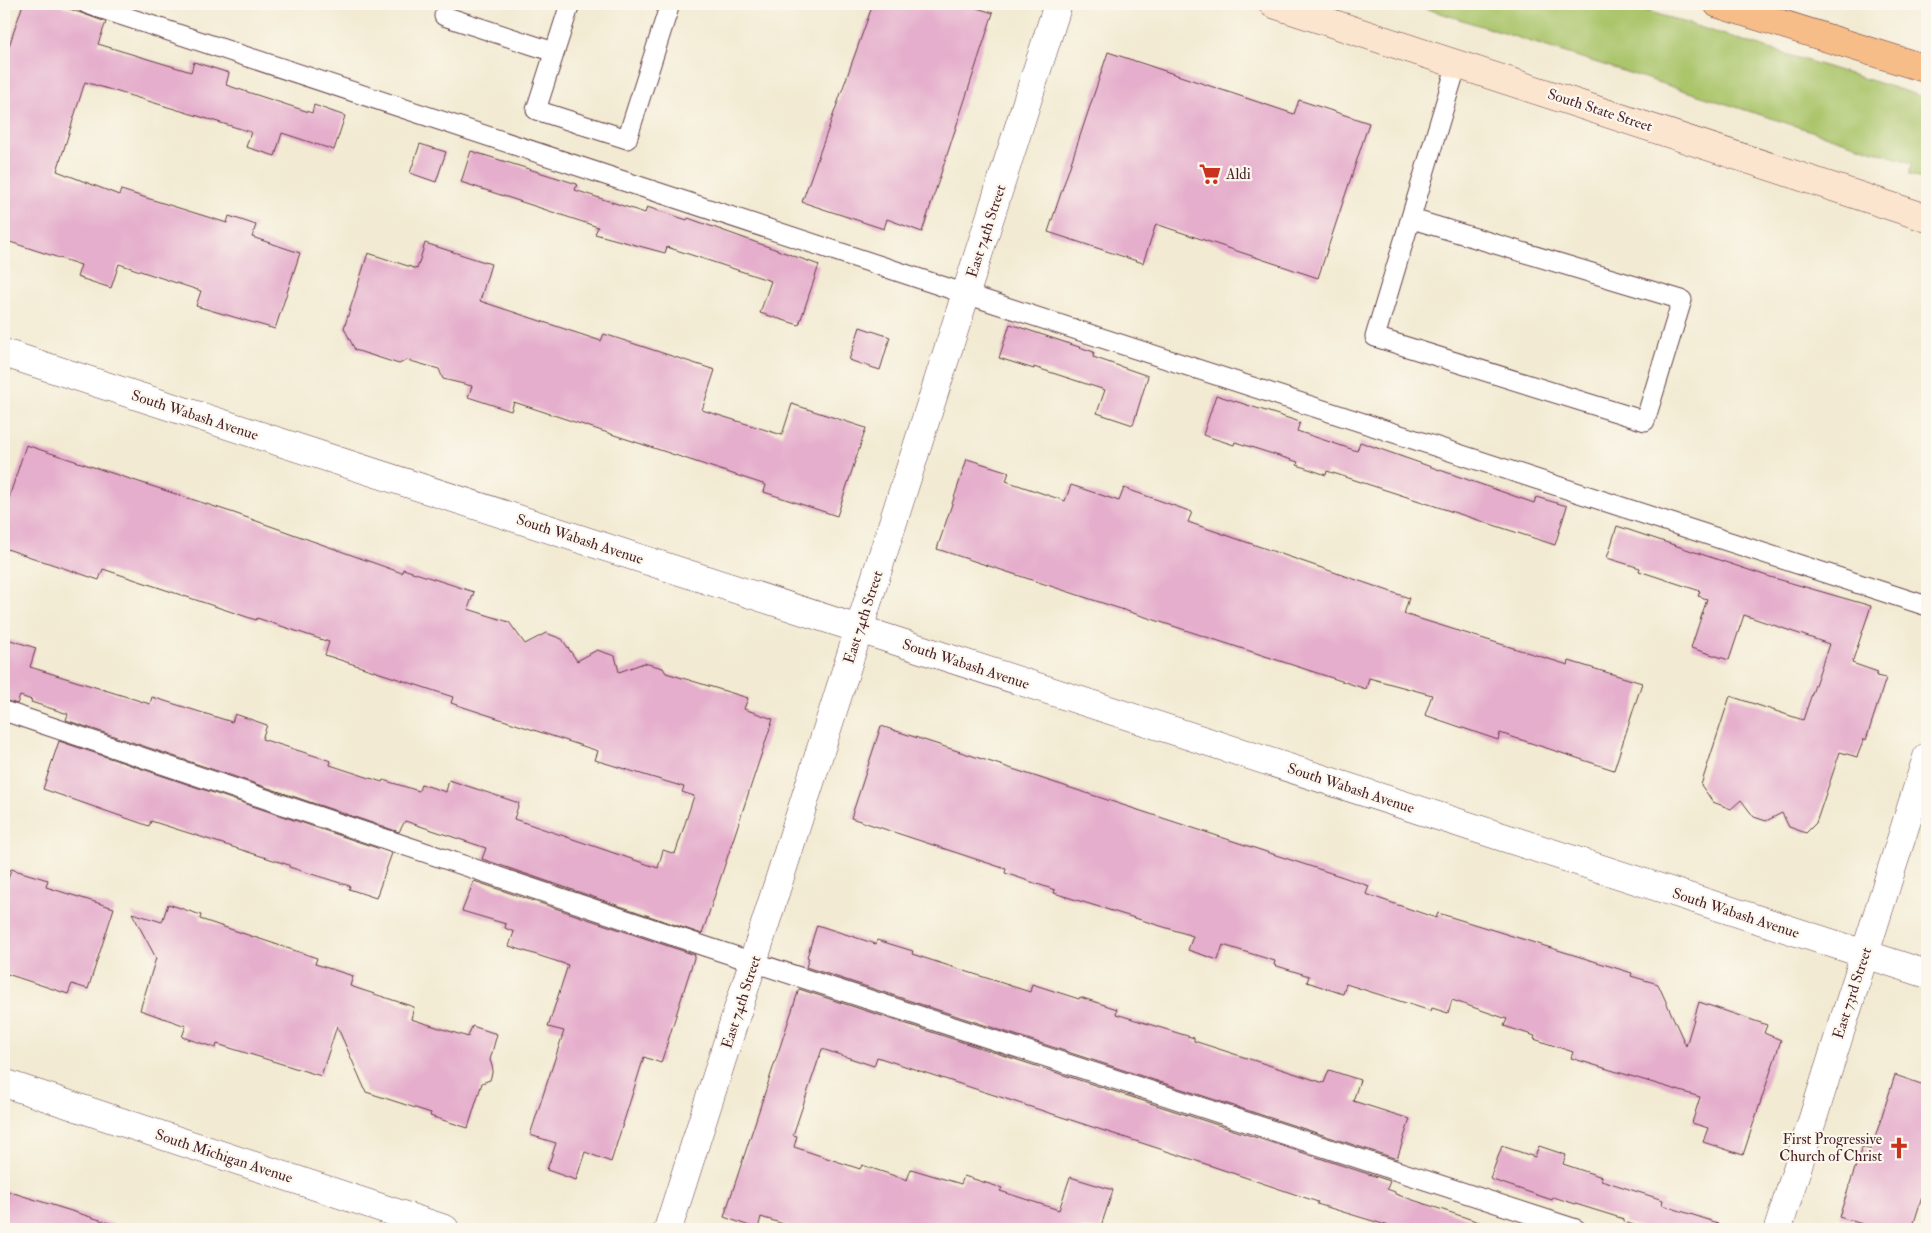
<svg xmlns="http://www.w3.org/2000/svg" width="1931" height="1233" font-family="'IM FELL Double Pica',serif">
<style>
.green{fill:#aac56b;stroke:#7a724b}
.building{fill:#e5aecc}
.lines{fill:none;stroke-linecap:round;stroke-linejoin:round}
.service-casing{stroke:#633d44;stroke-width:21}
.minor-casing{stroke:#633d44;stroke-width:29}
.tertiary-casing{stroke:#633d44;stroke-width:29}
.secondary-casing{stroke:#633d44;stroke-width:29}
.motorway-casing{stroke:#633d44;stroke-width:29}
.service{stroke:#fff;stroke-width:19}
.minor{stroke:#fff;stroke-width:28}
.tertiary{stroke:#fff;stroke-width:28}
.secondary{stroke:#fce5cf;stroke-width:28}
.motorway{stroke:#f7bd88;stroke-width:28}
.labels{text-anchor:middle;stroke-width:4.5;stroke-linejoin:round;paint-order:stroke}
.street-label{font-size:15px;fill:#4a1f2b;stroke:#fbf7ec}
.poi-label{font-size:15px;fill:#4a1f2b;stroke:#fbf7ec;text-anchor:start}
</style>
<rect width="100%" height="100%" fill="#fbf7ec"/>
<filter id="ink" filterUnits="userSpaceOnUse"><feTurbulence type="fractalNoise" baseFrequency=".02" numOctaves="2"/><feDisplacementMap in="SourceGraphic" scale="10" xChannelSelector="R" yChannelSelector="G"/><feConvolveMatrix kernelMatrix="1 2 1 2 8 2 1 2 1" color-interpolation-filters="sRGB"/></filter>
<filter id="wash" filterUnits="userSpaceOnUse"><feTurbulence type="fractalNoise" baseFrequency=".0096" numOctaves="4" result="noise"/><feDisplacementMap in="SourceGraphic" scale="20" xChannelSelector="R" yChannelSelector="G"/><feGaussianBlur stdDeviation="1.12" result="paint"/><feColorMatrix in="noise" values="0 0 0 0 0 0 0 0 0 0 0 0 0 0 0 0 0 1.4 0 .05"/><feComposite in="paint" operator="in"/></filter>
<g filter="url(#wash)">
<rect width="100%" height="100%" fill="#f2ead2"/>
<polygon class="green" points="1412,4 1625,4 1927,98 1927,181 1909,175 1912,163"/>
<g id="blocks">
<g class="building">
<polygon points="23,4 56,4 106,22 98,44 191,72 194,62 229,73 226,85 312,113 314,105 345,116 334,150 282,133 275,156 246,147 251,132 85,82 57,171 119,195 121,190 227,223 229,216 256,225 252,237 300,253 275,329 196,306 201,291 119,264 111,288 77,277 81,265 4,240 4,61"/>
<polygon points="873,4 964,4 993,13 922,232 887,219 884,229 802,202"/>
<polygon points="1108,52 1294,114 1299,100 1369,123 1318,278 1156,224 1143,263 1048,232"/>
<polygon points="420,144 446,152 436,182 410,173"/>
<polygon points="471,151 577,184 575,190 645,213 647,207 687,220 688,218 819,265 799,325 760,313 771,281 667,247 665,253 595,234 598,227 461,182"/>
<polygon points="425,243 491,264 480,301 601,341 604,334 715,370 702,410 782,435 792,404 866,428 837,516 764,492 766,485 514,402 511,411 468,397 472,386 443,379 439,369 407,360 399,364 355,350 344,328 368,253 417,269"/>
<polygon points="1010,324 1094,352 1093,357 1148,376 1133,425 1097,413 1105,390 1034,367 1034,369 999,358"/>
<polygon points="860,327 890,337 880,370 849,360"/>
<polygon points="1216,395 1300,422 1297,431 1357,451 1360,442 1534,503 1536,497 1567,506 1555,545 1327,471 1326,475 1297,465 1298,462 1235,442 1234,445 1203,435"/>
<polygon points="26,445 234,513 402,573 403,569 474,592 468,609 509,622 525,644 546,633 562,639 577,661 597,650 615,656 619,672 644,663 663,668 666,673 748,698 744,709 773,719 702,934 482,859 486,848 405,821 399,832 66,720 68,714 31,702 32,700 20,696 17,704 4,700 4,638 36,648 30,667 150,704 152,697 232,722 235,714 267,725 262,739 331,761 330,765 382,782 383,780 419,791 421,784 446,792 449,780 519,803 514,819 658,868 663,850 675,854 694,796 682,792 684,787 595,760 598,751 451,703 453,697 325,655 329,642 257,618 256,620 103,569 99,580 4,548 4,513"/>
<polygon points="967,459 1009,472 1006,481 1065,501 1071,485 1119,501 1124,488 1192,512 1188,522 1409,598 1404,614 1568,665 1569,661 1642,683 1614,770 1500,733 1498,740 1425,715 1432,695 1369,678 1366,689 937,549"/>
<polygon points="1617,526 1767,576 1871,606 1852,663 1878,672 1876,676 1886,678 1866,740 1864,739 1857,757 1840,752 1816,823 1806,833 1789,827 1782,813 1766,821 1754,817 1741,800 1731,809 1713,802 1701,785 1730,696 1803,720 1829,644 1744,615 1729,660 1691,648 1707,599 1698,596 1700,591 1639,571 1640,568 1607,558"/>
<polygon points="881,726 1343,877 1369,886 1366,894 1436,918 1438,913 1632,973 1631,976 1658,984 1686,1046 1699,1002 1767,1025 1764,1033 1781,1040 1743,1155 1703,1142 1708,1128 1692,1123 1700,1097 1571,1058 1573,1052 1534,1039 1535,1036 1504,1026 1507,1019 1452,1000 1448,1013 1432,1008 1431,1011 1346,984 1343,994 1307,982 1309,976 1274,965 1275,961 1223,945 1218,960 1188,950 1193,936 1054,893 1055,890 1005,873 1006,869 851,818"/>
<polygon points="59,741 392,853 376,898 349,889 350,886 289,867 289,865 151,821 149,826 43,789"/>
<polygon points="11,869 48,880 46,887 114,908 88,989 72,984 68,994 4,973 4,893"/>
<polygon points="474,881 695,955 661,1063 644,1057 611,1162 585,1152 576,1180 547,1170 556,1143 530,1135 564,1031 548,1027 568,965 509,946 514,932 505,928 506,924 462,911"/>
<polygon points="168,904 201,915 200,919 317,958 315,964 353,976 350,986 414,1007 411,1019 468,1037 472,1026 497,1034 490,1060 493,1069 490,1080 482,1083 468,1128 430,1116 431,1113 366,1092 337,1026 321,1076 217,1044 216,1048 182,1037 186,1026 140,1010 156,958 132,913 162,922"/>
<polygon points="817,925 876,944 877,940 913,951 912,954 1030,992 1032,984 1079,999 1080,997 1117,1009 1116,1014 1194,1038 1194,1041 1324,1083 1329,1070 1360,1080 1353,1101 1410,1119 1397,1159 806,967 809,958 807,957"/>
<polygon points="799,989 1390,1181 1387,1189 1395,1192 1395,1194 1485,1224 1484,1229 1399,1229 1317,1204 1318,1202 1194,1160 877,1057 874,1066 822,1049 793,1135 797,1136 794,1147 860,1169 862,1165 907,1180 911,1169 961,1184 964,1176 1002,1188 1000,1191 1059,1210 1070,1177 1113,1190 1100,1229 800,1229 761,1217 758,1229 724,1217"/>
<polygon points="1895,1075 1927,1086 1927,1181 1912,1229 1879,1229 1839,1217 1862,1147 1871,1150"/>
<polygon points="1502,1146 1535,1157 1539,1146 1566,1155 1563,1164 1602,1177 1601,1180 1663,1200 1662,1205 1718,1223 1717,1229 1647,1229 1624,1222 1624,1219 1553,1197 1552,1200 1490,1179"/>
<polygon points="4,1190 113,1224 112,1229 4,1229"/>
</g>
</g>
</g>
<g filter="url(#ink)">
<use href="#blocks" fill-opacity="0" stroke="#633d44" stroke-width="1"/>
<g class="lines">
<g class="service-casing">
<g id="service">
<polyline points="87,4 966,294 1927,606"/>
<polyline points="570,4 536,110 627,139 670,4"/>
<polyline points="444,16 554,52"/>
<polyline points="1412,219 1682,300 1645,421 1375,337 1457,64"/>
<polyline points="4,711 707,947 1576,1229"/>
</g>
</g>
<g class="minor-casing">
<g id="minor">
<polyline points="4,353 1927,974"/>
<polyline points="4,1083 445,1229"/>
<polyline points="668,1229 1058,4"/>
</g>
</g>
<g class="tertiary-casing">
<polyline id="tertiary" points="1778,1229 1927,757"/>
</g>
<g class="secondary-casing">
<polyline id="secondary" points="1273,4 1927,218"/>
</g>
<g class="motorway-casing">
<polyline id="motorway" points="1718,4 1927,69"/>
</g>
<use href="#service" class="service"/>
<use href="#minor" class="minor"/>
<use href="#tertiary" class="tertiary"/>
<use href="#secondary" class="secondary"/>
<use href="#motorway" class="motorway"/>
</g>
</g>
<defs>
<g id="supermarket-bare" transform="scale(1.725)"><path d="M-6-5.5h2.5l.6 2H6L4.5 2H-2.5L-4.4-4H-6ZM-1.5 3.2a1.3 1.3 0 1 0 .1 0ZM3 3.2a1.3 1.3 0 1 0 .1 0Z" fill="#c8321e" stroke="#fbf7ec" stroke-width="2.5" paint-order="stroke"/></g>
<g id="church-bare" transform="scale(1.725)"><path d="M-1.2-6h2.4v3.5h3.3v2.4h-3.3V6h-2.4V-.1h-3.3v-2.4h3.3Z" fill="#c8321e" stroke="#fbf7ec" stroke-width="2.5" paint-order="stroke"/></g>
</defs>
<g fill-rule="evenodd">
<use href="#supermarket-bare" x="1210" y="174"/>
<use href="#church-bare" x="1899" y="1148"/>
</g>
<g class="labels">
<g class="street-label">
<text transform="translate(1600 110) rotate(18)" y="5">South State Street</text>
<text transform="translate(986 231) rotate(-72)" y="5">East 74th Street</text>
<text transform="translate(195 415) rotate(18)" y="5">South Wabash Avenue</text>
<text transform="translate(580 539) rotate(18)" y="5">South Wabash Avenue</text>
<text transform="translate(863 617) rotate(-72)" y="5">East 74th Street</text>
<text transform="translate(966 664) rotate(18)" y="5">South Wabash Avenue</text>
<text transform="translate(1351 788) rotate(18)" y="5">South Wabash Avenue</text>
<text transform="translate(1736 913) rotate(18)" y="5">South Wabash Avenue</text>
<text transform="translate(1852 993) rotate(-72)" y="5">East 73rd Street</text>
<text transform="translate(741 1002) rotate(-72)" y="5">East 74th Street</text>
<text transform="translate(224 1156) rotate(18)" y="5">South Michigan Avenue</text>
</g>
<g class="poi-label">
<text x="1226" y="179">Aldi</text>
<text x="1882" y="1144" text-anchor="end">First Progressive<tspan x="1882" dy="17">Church of Christ</tspan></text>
</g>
</g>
<rect width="1931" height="1233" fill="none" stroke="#fbf7ec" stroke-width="20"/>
</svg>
